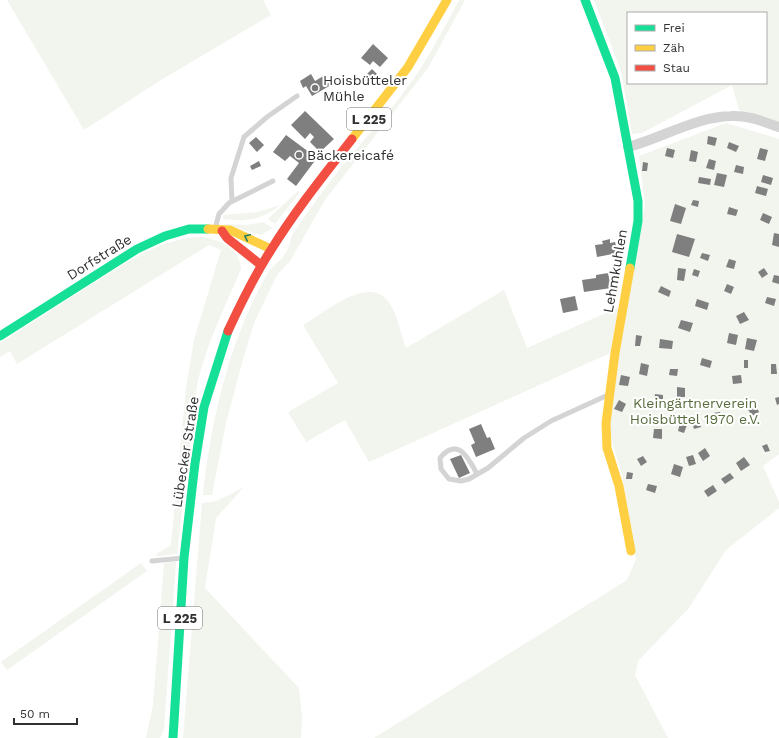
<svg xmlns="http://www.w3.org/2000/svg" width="779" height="738" font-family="'Work Sans',sans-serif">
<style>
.green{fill:#f2f5ed;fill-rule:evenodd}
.building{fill:#7f7f7f}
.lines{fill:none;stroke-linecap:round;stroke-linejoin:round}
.lane{stroke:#d4d4d4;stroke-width:5}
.street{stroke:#d4d4d4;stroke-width:10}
.fast{stroke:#16e098;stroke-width:9}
.slow{stroke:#ffcf43;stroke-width:9}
.jam{stroke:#f24e42;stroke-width:9}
.oneway{stroke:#247f5f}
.poi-dot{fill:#787878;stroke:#fff;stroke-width:1.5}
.labels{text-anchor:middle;stroke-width:4;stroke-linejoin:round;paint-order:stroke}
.shield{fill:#fff;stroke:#6e6e6e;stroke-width:1}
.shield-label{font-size:13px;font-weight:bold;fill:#303030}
.poi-label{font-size:14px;fill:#303030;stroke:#fff;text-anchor:start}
.street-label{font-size:14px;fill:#303030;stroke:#fff}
.park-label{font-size:14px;fill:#576c3c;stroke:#fff}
</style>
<rect width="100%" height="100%" fill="#fff"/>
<g class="green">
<polygon points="7,0 263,0 271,15 161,80 84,130"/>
<path d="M 459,0 L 465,0 L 428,68 L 325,200 L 290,261 L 277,275 L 254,323 L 242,363 L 226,423 L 212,495 L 203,495 C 211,420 229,342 266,276 C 272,265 282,261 287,251 C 290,245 290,239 293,234 C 303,218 315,202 326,187 C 349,155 377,127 401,96 C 424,66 442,33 459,0 Z"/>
<path d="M 594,0 L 779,0 L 779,123 L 739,110 L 732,85 L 642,133 L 632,134 L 621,71 ZM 628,13 L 766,13 L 766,83 L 628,83 Z"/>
<polygon points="726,123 779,139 779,454 763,466 779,502 779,508 726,550 689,608 638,661 635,675 668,738 374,738 627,580 636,559 622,476 607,424 645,204 639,156"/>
<polygon points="298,191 300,192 275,224 268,219"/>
<path d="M 280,205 C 262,220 246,222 223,219 L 223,215 L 258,212 Z"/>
<polygon points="263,222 273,228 261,235 223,224 247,225"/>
<path d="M 202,237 C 220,240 240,248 241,269 C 225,307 206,344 197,385 L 177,554 L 160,556 L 155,555 L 171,545 L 186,388 L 194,340 L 221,250 L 209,245 L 17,364 L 10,351 L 0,357 L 0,343 C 28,325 55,308 83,290 C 119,268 158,237 202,237 Z"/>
<path d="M 504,290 L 527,348 L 619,307 L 610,353 L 369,462 L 345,420 L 306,442 L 288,412 L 338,383 L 303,325 C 325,312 371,272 390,304 C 398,317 401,335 406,348 Z"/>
<polygon points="244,487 216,518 205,588 299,688 302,717 301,738 183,738 202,503 217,501"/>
<polygon points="176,562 164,729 160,738 146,738 153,705 164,563"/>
<polygon points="141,563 147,571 7,670 1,662"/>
</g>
<g class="building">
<polygon points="373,44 388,58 380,67 373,61 370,65 361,58"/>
<polygon points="372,69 377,74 373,79 367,74"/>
<polygon points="311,74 315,81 325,75 331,85 312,96 306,86 303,88 300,81"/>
<polygon points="305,111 334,139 320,152 310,142 314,137 310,133 305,139 291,125"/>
<polygon points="286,135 317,158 296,186 287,179 299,163 290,156 285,161 273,152"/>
<polygon points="708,136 717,138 715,146 707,144"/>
<polygon points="256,137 264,145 257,152 249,143"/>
<polygon points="729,142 739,146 736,152 727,148"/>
<polygon points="667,148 675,150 673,158 665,156"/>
<polygon points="760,148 768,150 765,161 757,159"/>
<polygon points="691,150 698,152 696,162 689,161"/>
<polygon points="709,159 716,161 714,170 706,168"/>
<polygon points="259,161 261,166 252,170 250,166"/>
<polygon points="643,162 648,163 647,171 642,171"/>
<polygon points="736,165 744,167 743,174 734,172"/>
<polygon points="717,173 727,175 724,187 714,185"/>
<polygon points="763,175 773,178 771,185 761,182"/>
<polygon points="699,177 711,179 710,185 698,183"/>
<polygon points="757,186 768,189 766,196 755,193"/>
<polygon points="693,200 699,201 698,207 691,205"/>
<polygon points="675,204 686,208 681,224 670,221"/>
<polygon points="729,207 738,210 736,216 727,214"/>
<polygon points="763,213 772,217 769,224 760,220"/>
<polygon points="774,233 779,234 779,247 772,245"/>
<polygon points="677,234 695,239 689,257 672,252"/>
<polygon points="610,239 610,243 615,242 618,253 597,257 595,245 603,244 602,241"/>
<polygon points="702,253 710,255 708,261 700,258"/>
<polygon points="729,259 736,261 734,269 726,267"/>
<polygon points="678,268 686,269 684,281 677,280"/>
<polygon points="764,268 768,274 762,278 758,272"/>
<polygon points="694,269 700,271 698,277 692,275"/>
<polygon points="608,273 611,288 584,292 582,280 596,278 596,275"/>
<polygon points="774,275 779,276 779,284 772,282"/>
<polygon points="727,284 734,287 731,294 724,291"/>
<polygon points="661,286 671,291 669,297 658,292"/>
<polygon points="575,296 578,310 563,313 560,299"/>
<polygon points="767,297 776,299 774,306 765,303"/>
<polygon points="697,299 709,303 707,310 695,306"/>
<polygon points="744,312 749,320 740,324 736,316"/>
<polygon points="681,320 693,323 690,332 678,328"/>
<polygon points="729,333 738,335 736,345 727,343"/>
<polygon points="636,335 642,336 640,346 635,346"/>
<polygon points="747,338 757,340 754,351 745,349"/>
<polygon points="660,339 673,341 672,349 659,348"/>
<polygon points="702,358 712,361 710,368 700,365"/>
<rect x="744" y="360" width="4" height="8"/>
<polygon points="641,363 649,365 647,376 639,374"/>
<polygon points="771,364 776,364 777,374 771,374"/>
<polygon points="670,369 678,369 677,376 669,375"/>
<polygon points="621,375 630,377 628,386 619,385"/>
<polygon points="741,375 742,383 733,384 732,376"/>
<polygon points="677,387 685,388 685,397 677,397"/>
<polygon points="655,394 663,395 663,403 654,403"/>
<polygon points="779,397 779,404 777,405 775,398"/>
<polygon points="619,400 626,404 622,412 614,409"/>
<polygon points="754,402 759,412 752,416 746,406"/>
<polygon points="720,412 722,418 715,419 713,413"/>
<polygon points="699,419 701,427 694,429 692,422"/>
<polygon points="680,423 687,425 684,433 678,431"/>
<polygon points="481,424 487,438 490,437 495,449 476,457 471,445 475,443 469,429"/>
<polygon points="654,429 662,429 662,439 653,438"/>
<polygon points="767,444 770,451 765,452 762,446"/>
<polygon points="705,448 710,456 703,461 698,453"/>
<polygon points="461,455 470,473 459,478 450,459"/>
<polygon points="693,455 696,464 689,466 686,457"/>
<polygon points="643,456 647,462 641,466 637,459"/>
<polygon points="744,457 750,465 741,471 736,463"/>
<polygon points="674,464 683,467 680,477 671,474"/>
<polygon points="627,472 633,473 632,479 626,479"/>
<polygon points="730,473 734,478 725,484 721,479"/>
<polygon points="648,484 657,486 655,493 646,490"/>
<polygon points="713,485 717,491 708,497 704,491"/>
</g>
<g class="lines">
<g class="lane">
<polyline points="232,201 231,178 244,137 267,117 297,96"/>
<polyline points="215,229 219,214 229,203 273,181"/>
<path d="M 477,474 C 469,459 458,436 440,458 L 441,469 L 449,479 L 461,481 L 469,479 L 488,468 L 524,438 L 551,421 L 608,395"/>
<polyline points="152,561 183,558"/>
</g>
<path class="street" d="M 628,147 C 662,138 695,117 731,116 C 748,115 764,122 779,127"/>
<g class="fast">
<polyline points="585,0 615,78 638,201 638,221 630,268"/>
<polyline points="0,336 137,249 165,236 189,229 208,229"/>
<polyline points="173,738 184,558 195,463 204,407 228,331"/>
</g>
<g class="slow">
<polyline points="352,139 408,67 447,0"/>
<polyline points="208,229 230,230 271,249"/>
<polyline points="630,268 615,353 606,423 607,448 619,486 631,551"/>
</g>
<g class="jam">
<polyline points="222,231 227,238 261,265"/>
<path d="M 228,331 C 241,303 254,276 271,250 C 295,211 324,175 352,139"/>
</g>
</g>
<defs><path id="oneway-chevron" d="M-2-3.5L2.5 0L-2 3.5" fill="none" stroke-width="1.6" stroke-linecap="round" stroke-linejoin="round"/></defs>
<use class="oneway" href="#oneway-chevron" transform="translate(247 237) rotate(-155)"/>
<g class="poi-dot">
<circle cx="315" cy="88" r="4"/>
<circle cx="299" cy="155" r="4"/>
</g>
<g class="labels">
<g class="shield">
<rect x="347" y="108" width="44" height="22" rx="3"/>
<rect x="158" y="607" width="44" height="22" rx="3"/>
</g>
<g class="shield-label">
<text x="369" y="124">L 225</text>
<text x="180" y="623">L 225</text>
</g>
<g class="poi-label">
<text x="323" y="85">Hoisbütteler<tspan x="323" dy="16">Mühle</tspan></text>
<text x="307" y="160">Bäckereicafé</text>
</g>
<g class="street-label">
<text transform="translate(99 257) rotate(-32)" y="5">Dorfstraße</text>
<text transform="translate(615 271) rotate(-80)" y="5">Lehmkuhlen</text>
<text transform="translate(185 452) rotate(-81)" y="5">Lübecker Straße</text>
</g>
<g class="park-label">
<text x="695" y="408">Kleingärtnerverein<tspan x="695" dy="16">Hoisbüttel 1970 e.V.</tspan></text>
</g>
</g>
<rect x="627" y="12" width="140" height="72" fill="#ffffff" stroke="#acacac"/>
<rect x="635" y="25" width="20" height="6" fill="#16e098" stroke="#acacac"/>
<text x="663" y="32" font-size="12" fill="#303030">Frei</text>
<rect x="635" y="45" width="20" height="6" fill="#ffcf43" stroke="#acacac"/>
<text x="663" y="52" font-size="12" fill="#303030">Zäh</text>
<rect x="635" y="65" width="20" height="6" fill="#f24e42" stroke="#acacac"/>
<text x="663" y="72" font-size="12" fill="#303030">Stau</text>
<path d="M14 718v6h63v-6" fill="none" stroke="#303030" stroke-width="2"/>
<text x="20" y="718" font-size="12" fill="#303030" stroke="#ffffff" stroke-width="3" paint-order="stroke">50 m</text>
</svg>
